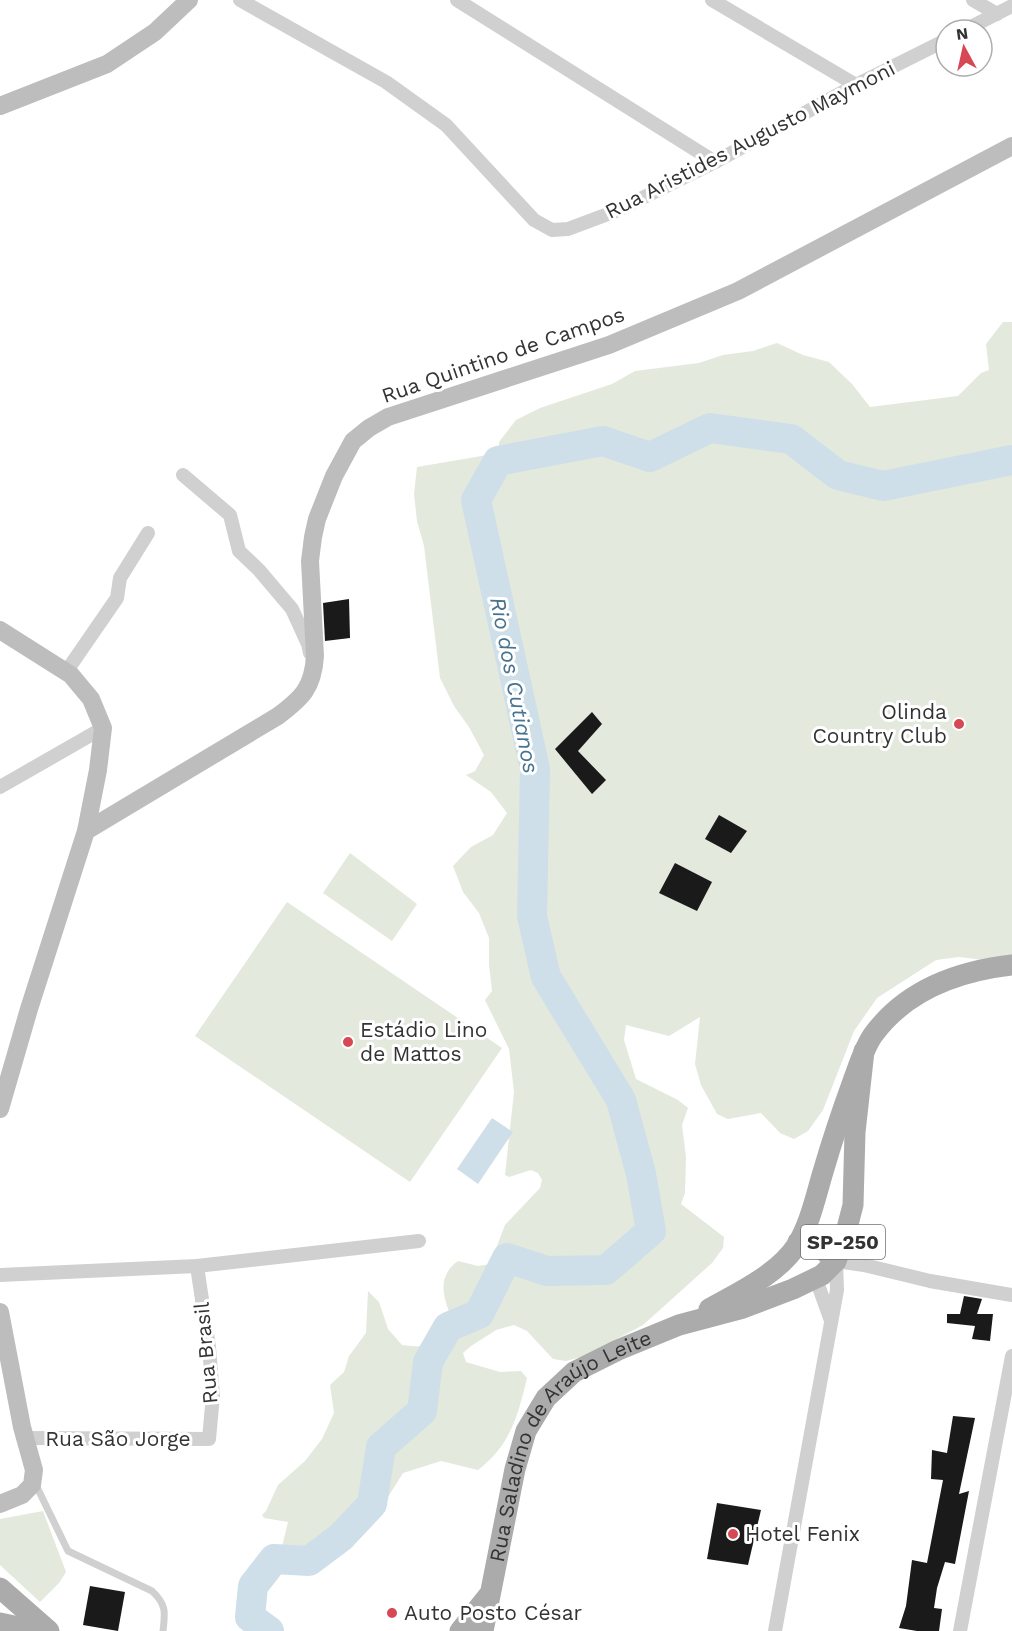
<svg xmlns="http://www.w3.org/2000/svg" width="1012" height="1631" font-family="'Work Sans',sans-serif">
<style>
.green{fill:#e3e9dd}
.water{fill:#cedfe9}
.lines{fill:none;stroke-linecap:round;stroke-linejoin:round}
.river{stroke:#cedfe9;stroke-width:30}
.building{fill:#1a1a1a}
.lane{stroke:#d0d0d0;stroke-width:7}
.street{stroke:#d0d0d0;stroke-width:14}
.secondary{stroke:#bdbdbd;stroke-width:18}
.primary{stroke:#ababab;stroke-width:21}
.poi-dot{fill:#d64853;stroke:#fff;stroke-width:2}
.labels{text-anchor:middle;stroke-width:6;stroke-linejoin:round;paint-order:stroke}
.shield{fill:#fff;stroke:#707070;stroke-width:1.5}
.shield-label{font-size:20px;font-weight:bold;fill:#333}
.street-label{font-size:21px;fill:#333;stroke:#fff}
.poi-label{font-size:21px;fill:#333;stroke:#fff;text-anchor:start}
.water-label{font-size:22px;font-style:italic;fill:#47738f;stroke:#fff}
</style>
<rect width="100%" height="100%" fill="#fff"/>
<g class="green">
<path d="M 1003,322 L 1012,322 L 1012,958 L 1000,962 L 959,957 L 936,960 L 877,998 L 854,1031 L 823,1110 L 808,1131 L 794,1139 L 780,1133 L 761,1113 L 728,1119 L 717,1114 L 701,1085 L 695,1064 L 700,1017 L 669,1036 L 626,1025 L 624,1040 L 636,1079 L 678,1100 L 688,1108 L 682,1125 L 686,1157 L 685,1193 L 681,1204 L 724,1237 L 723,1248 L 712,1263 L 643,1325 L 585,1356 L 566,1361 L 553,1359 L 527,1331 L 514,1325 L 496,1330 L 471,1346 L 463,1353 L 466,1362 L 500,1372 L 521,1371 L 527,1378 C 518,1416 510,1446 478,1470 L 441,1461 L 403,1473 L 385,1502 L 356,1523 L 325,1555 L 299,1569 L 288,1567 L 281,1551 L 288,1522 L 264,1518 L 262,1515 L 266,1511 L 278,1485 L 305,1461 L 322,1439 L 334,1413 L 330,1385 L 344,1372 L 349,1356 L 366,1333 L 368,1291 L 379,1302 L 388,1329 L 402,1345 C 428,1348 440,1348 454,1324 C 445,1302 434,1278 458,1261 L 478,1266 L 490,1264 L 505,1225 L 540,1188 L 542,1180 L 538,1173 L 531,1170 L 509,1177 L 505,1175 L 514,1092 L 509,1049 L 485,1000 L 492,991 L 489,965 L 489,938 L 479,913 L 463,892 L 453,866 L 471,847 L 493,835 L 507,813 L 491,792 L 466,775 L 475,771 L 484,755 L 469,727 L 454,706 L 440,678 L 424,546 L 417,521 L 414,494 L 417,467 L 499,453 L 499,442 L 516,420 L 540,408 L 612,384 L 635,371 L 699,363 L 723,355 L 753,351 L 777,343 L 803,355 L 829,362 L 852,384 L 870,407 L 958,396 L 981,373 L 989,370 L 986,344 Z"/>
<polygon points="350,853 417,904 392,941 323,893"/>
<polygon points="287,902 502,1048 410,1182 195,1036"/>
<polygon points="43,1511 66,1572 59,1583 40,1602 0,1565 0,1519"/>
</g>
<polygon class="water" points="492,1118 513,1132 478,1184 457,1169"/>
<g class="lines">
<polyline class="river" points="269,1631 250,1617 253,1586 274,1559 309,1561 341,1537 372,1504 381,1447 422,1411 428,1362 448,1327 479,1314 507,1258 547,1271 606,1270 651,1231 641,1174 621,1100 546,977 532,916 535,769 476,500 498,461 603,441 650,457 710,428 791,439 838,475 883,486 1012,460"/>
</g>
<g class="building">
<polygon points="349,599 350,638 325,641 323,603"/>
<polygon points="592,712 602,724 578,751 606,780 592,794 555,749"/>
<polygon points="719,815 747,831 731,853 705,839"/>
<polygon points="675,863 712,882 697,911 659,893"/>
<polygon points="964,1296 982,1299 977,1314 993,1314 990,1341 972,1339 975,1326 947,1323 947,1314 960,1314"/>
<polygon points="953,1416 975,1418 959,1494 969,1491 955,1564 945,1562 937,1588 934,1608 942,1609 939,1631 917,1631 899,1628 906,1606 912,1560 927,1563 943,1480 931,1479 932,1450 947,1453"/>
<polygon points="717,1503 761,1510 748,1565 707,1559"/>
<polygon points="90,1586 125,1592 118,1631 83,1625"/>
</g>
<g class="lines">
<path class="lane" d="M 35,1483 L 68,1551 L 152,1591 C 167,1605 165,1613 163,1631"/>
<g class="street">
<polyline points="240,0 386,82 446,125 534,220 552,230 568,229 616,211 715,162 856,85 946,40"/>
<polyline points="457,0 715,162"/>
<polyline points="712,0 856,85"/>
<polyline points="973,0 997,14"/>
<polyline points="965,30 1012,6"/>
<polyline points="183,475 230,515 239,551 259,570 292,609 308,644 310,653"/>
<polyline points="66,672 117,598 120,578 148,533"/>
<polyline points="0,787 103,728"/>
<polyline points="0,1275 197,1266 419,1241"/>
<polyline points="816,1279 830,1318"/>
<polyline points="26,1438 209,1439 213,1395 209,1347 197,1266"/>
<polyline points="775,1631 837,1290 836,1261 864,1265 930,1281 1012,1295"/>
<polyline points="960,1631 1012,1356"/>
</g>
<g class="secondary">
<polyline points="0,106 107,64 155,32 189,0"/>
<polyline points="0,630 71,675 91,699 103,728 98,770 86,831"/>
<path d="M 0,1109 L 29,1009 L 86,831 L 278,716 C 302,698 313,688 315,656 L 310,561 L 313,537 L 317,519 L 334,476 L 353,441 L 369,428 L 388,417 L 609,345 L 738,291 L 1012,146"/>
<polyline points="0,1312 22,1427 34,1470 32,1485 22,1495 0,1504"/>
</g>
<g class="primary">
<polyline points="798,1242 819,1247 836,1261"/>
<path d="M 709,1309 C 739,1292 777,1275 797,1245 C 810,1224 816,1195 823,1172 C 832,1141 842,1111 853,1081 C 859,1065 864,1048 873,1035 C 906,990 959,971 1012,965"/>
<polyline points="0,1588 49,1631"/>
<polyline points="0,1623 37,1631"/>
<polyline points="460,1631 488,1596"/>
<path id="s1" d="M 483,1631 L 515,1469 L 526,1431 L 546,1398 L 574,1372 L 618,1350 L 679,1325 L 743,1308 L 793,1289 L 822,1275 L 836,1261 L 845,1236 L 853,1205 L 855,1132 L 864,1051"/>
</g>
</g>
<g class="poi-dot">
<circle cx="959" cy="724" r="6"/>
<circle cx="348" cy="1042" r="6"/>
<circle cx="733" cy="1534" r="6"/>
<circle cx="392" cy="1613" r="6"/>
</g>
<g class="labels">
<rect class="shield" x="801" y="1225" width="84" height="34" rx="4.5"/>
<g class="shield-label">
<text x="843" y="1249">SP-250</text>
</g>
<g class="street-label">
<text transform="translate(750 140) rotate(-27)" y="7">Rua Aristides Augusto Maymoni</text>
<text transform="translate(503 355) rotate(-19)" y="7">Rua Quintino de Campos</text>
<text transform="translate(206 1353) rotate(-95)" y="7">Rua Brasil</text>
<text x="118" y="1446">Rua São Jorge</text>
<text dy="7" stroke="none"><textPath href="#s1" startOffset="218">Rua Saladino de Araújo Leite</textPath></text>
</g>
<g class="poi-label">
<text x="947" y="719" text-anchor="end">Olinda<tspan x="947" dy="24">Country Club</tspan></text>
<text x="360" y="1037">Estádio Lino<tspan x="360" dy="24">de Mattos</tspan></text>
<text x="745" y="1541">Hotel Fenix</text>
<text x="404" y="1620">Auto Posto César</text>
</g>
<g class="water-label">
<text transform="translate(515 685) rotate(79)" y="8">Rio dos Cutianos</text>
</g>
</g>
<g transform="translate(964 48) rotate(352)"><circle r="28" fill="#ffffff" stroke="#adadad" stroke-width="1.5"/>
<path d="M0-4.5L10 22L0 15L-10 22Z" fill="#d64853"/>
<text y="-9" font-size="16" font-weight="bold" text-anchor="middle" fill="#333333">N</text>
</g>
</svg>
